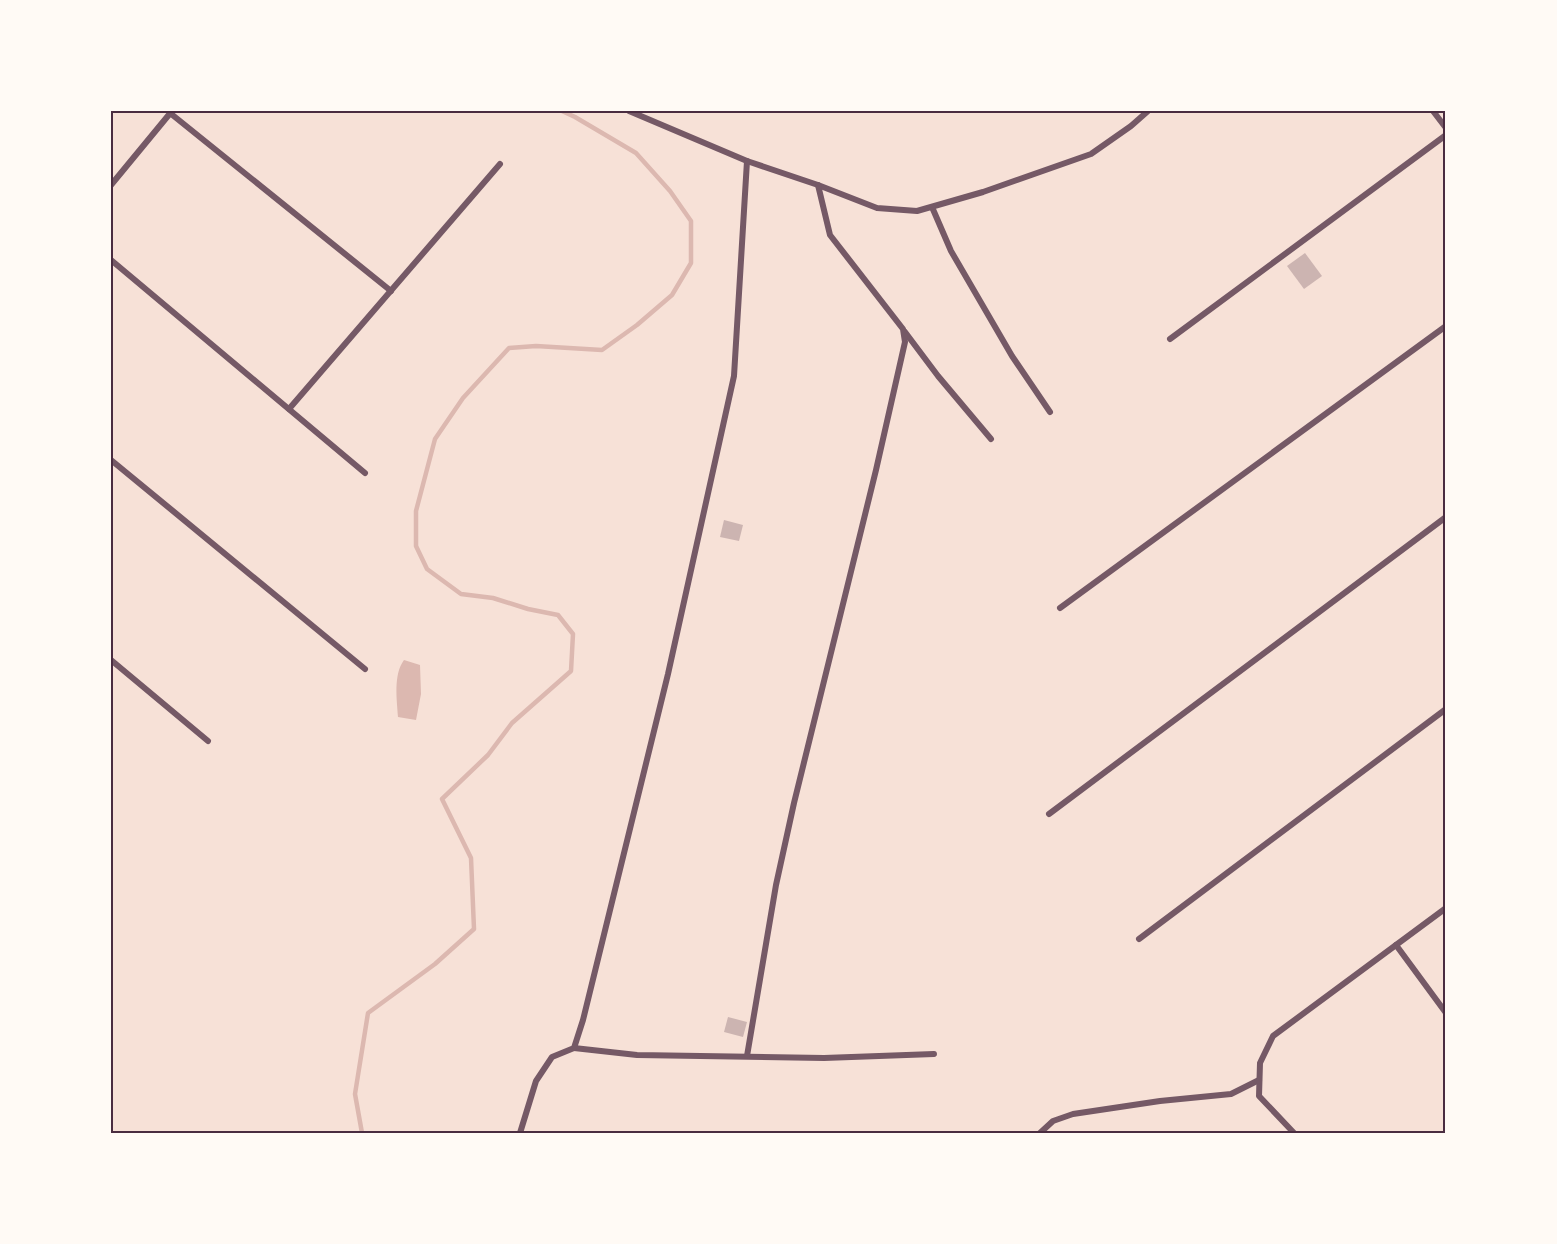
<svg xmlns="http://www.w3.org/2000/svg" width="1557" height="1244" font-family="'DM Sans',sans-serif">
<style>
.water{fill:#dcb8b0}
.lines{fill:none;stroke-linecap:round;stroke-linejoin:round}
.stream{stroke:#dcb8b0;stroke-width:4.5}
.building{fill:#ccb4b1}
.minor{stroke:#755966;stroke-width:6}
.neatline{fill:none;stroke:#4a2c40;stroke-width:2}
</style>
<rect width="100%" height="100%" fill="#f7e1d7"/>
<path class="water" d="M 404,660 L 420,665 L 421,694 L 416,720 L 398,717 C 397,700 393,675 404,660 Z"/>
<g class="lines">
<polyline class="stream" points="362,1133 355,1094 368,1013 435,964 474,929 471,858 442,799 488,755 512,723 571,671 573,634 558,615 528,609 493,598 461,594 427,569 416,546 416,511 435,439 463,398 509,348 536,346 602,350 637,325 672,295 691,263 691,221 670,191 636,153 575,117 562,111"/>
</g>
<g class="building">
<polygon points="1305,253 1322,276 1304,289 1287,266"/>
<polygon points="724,520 743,525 739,541 720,537"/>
<polygon points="728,1017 747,1022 743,1037 724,1032"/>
</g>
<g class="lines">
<g class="minor">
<polyline points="629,111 747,161 818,185 877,208 917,211 983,192 1091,154 1131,126 1148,111"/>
<polyline points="1433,111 1446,128"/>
<polyline points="170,113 391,291"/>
<polyline points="111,185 172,111"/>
<polyline points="932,207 951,251 1012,356 1050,412"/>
<polyline points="111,260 365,473"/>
<polyline points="905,332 938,376 991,439"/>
<polyline points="1170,339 1446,135"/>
<polyline points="289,409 500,164"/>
<polyline points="111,460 365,669"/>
<polyline points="1060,608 1446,326"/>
<polyline points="111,660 208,741"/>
<polyline points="1049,814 1446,517"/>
<polyline points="1139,939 1446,709"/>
<polyline points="1396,945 1446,1013"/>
<polyline points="574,1048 637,1055 824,1058 934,1054"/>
<polyline points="747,1056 776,885 794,803 876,470 905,342 903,329 830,235 818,185"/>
<polyline points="520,1133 536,1081 552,1057 574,1048 583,1020 668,674 734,376 747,161"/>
<polyline points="1040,1133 1053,1121 1073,1114 1160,1101 1231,1094 1259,1080"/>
<polyline points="1294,1133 1259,1096 1260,1063 1273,1036 1446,908"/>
</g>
</g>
<rect width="1557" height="1244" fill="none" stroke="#fffaf5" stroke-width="225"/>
<rect x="112" y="112" width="1332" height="1020" class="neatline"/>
</svg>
